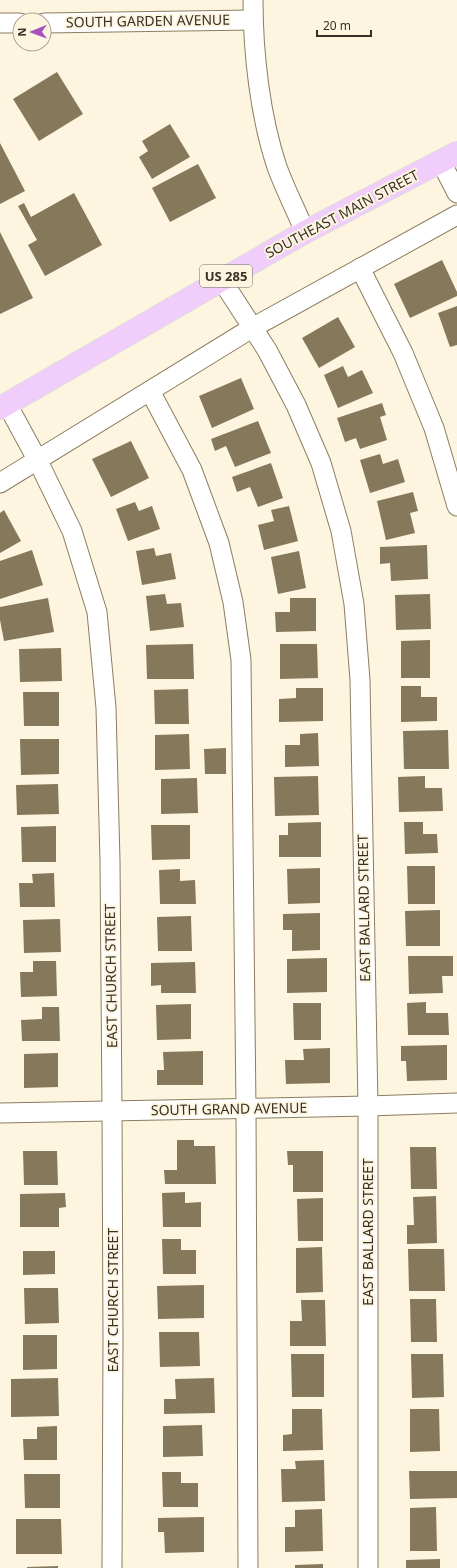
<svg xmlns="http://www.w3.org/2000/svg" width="457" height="1568" font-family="'Noto Sans',sans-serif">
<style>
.building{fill:#86785a}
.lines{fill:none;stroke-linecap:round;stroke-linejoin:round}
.minor-casing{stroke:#8b7d5f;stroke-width:21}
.major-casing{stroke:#dfdedc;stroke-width:24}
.minor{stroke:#fff;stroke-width:19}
.major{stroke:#f0cdfa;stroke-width:22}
.labels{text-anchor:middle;stroke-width:4;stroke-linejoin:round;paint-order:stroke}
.shield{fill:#fef5e1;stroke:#726c5d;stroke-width:1}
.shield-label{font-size:13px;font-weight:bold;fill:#363124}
.street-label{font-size:14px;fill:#363124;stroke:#fef5e1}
</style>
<rect width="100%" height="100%" fill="#fef5e1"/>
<g class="building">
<polygon points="57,72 83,114 39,141 13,99"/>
<polygon points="170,124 190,157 152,179 139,157 148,151 142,141"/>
<polygon points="0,143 25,191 0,204"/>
<polygon points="198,164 216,198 170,222 152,188"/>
<polygon points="74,193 102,245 45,276 28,245 37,240 18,206 24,203 31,217"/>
<polygon points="0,232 33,298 0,314"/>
<polygon points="442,260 457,292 457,296 410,318 394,284"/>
<polygon points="457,306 457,345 450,347 438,313"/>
<polygon points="338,317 355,347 319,368 302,338"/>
<polygon points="343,366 348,377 362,370 373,393 338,408 324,375"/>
<polygon points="241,378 254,409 212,428 199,396"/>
<polygon points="382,403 386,415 380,417 387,440 360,449 356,438 345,442 337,418"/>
<polygon points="258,421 271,453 235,467 226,446 215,451 211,439"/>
<polygon points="131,441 149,478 111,497 92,459"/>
<polygon points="380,454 383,464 398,459 405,482 370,493 360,460"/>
<polygon points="271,463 283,498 258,507 250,487 237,492 232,477"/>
<polygon points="413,492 418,511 410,513 415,533 386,540 377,501"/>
<polygon points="135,502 139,511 152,506 160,529 128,541 116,509"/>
<polygon points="289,506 298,541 264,550 258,525 274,521 271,510"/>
<polygon points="4,510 21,541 0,553 0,513"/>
<polygon points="427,545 428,579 391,581 390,563 380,564 380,547"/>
<polygon points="154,548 156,556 171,553 176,579 142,585 136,551"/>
<polygon points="32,550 43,585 0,599 0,561"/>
<polygon points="299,551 306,588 278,594 271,557"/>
<polygon points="165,594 167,604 181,603 184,627 150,631 146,596"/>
<polygon points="430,594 431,629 396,630 395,595"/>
<polygon points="48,598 54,632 4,641 0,620 0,607"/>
<polygon points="290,598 316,598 316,631 276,632 275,612 290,612"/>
<polygon points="430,640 430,678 401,678 401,641"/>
<polygon points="193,644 194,679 147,679 146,645"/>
<polygon points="280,644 317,644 318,678 280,679"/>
<polygon points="61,648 62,681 20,682 19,649"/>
<polygon points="401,686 421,686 421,697 437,697 437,721 401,722"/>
<polygon points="296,688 323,688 323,721 279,722 279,699 296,698"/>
<polygon points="188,689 189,724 155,724 154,690"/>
<polygon points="23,692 59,692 59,726 24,726"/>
<polygon points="448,730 449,769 404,769 403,731"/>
<polygon points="318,733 319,766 285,767 285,745 300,745 300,734"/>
<polygon points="189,734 190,769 155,770 155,735"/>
<polygon points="20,739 59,739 59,774 21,775"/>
<polygon points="226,748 226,774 205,774 204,749"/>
<polygon points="318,776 319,815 275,816 274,777"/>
<polygon points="425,776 425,788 442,788 443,811 399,812 398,777"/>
<polygon points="197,778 198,813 161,814 161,779"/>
<polygon points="58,784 59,814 17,815 16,785"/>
<polygon points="321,822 321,857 279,857 279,835 288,835 288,823"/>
<polygon points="404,822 423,822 423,834 437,834 438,853 405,854"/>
<polygon points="151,825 190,825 190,859 152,860"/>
<polygon points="56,826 56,862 22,862 21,827"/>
<polygon points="407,866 435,866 435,904 408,904"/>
<polygon points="320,868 320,903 288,904 287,869"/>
<polygon points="180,869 180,881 195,880 196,904 160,904 159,870"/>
<polygon points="54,873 55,907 20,907 19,883 33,883 32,874"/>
<polygon points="440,910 440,946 406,946 405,911"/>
<polygon points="320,913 320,950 292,951 292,930 283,930 283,914"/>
<polygon points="191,916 192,951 158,951 157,917"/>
<polygon points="60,919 61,952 24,953 23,920"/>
<polygon points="408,956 453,956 453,976 442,976 443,993 409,994"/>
<polygon points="327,958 327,992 287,993 287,959"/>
<polygon points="33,961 56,961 57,996 21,997 20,972 33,972"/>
<polygon points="195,962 196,993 161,993 161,985 151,986 151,963"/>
<polygon points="426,1002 426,1013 448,1013 449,1035 408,1035 407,1003"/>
<polygon points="293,1003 321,1003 321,1040 294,1040"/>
<polygon points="191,1004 191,1039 157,1040 156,1005"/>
<polygon points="42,1007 59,1007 60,1041 22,1041 21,1020 42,1019"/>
<polygon points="447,1045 447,1080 407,1081 406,1061 401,1061 401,1046"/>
<polygon points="330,1048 330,1083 286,1084 285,1060 304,1060 303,1049"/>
<polygon points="203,1051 203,1085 157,1085 157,1070 164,1070 163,1052"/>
<polygon points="58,1053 58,1087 24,1088 24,1054"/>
<polygon points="177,1140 194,1140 194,1146 215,1146 216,1184 165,1184 164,1170 177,1170"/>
<polygon points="410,1147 436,1147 437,1189 411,1189"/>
<polygon points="23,1151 57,1151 58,1185 24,1185"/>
<polygon points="287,1151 323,1151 323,1192 293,1192 293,1165 288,1165"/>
<polygon points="185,1192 185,1203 201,1202 201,1227 163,1227 162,1193"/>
<polygon points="65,1193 66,1207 59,1208 59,1227 20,1227 20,1194"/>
<polygon points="436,1196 437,1243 407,1244 407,1225 414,1225 413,1197"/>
<polygon points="323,1198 323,1241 298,1241 297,1199"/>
<polygon points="162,1239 181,1239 181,1250 196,1250 196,1274 163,1274"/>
<polygon points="322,1247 323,1292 296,1293 296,1248"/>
<polygon points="408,1249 444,1249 445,1291 409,1291"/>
<polygon points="23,1251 55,1251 55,1274 23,1275"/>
<polygon points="204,1285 204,1318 158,1319 157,1286"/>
<polygon points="24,1288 58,1288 59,1323 25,1324"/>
<polygon points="410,1299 436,1299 437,1342 411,1342"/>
<polygon points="301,1300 325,1300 326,1346 290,1346 290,1321 302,1321"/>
<polygon points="159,1332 199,1332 200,1366 160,1367"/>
<polygon points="23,1335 57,1335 57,1369 23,1370"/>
<polygon points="291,1354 324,1354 324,1397 292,1397"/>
<polygon points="411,1354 443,1354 444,1397 412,1398"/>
<polygon points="58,1378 59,1416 11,1417 11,1379"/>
<polygon points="214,1378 215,1413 164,1414 164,1399 176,1399 175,1379"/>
<polygon points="292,1409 322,1409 323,1450 283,1451 283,1435 292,1434"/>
<polygon points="410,1409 439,1409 440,1451 410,1452"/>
<polygon points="202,1425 203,1456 163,1457 163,1426"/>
<polygon points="57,1426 57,1460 24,1460 23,1439 37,1439 37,1427"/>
<polygon points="324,1460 325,1501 282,1502 281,1469 296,1469 295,1461"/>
<polygon points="409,1471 457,1471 457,1498 410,1499"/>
<polygon points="162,1472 181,1472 181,1483 198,1483 198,1507 163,1507"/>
<polygon points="24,1474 60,1474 60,1508 25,1508"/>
<polygon points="436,1507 437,1551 410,1551 410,1508"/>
<polygon points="322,1509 323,1551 285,1552 285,1527 295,1527 295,1510"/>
<polygon points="204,1517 204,1552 165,1553 164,1532 158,1532 158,1518"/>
<polygon points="16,1519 61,1519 62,1554 16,1554"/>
<polygon points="440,1559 440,1568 406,1568 406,1560"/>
<polygon points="323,1564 323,1568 295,1568 295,1565"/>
<polygon points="58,1566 58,1568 27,1568 27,1567"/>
</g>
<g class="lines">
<g class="minor-casing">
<g id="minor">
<path d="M 253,0 C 253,53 260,116 277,167 C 285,189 296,210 305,232"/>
<polyline points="0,23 20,23"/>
<polyline points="44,23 253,20"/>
<polyline points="441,162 457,193"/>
<polyline points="360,268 403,353 434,428 457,506"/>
<polyline points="221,279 267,350 296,405 321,463 341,531 354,604 360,680 368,1106 368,1568"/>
<polyline points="150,391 192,470 219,543 233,602 241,660 246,1109 248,1568"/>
<polyline points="7,404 38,461 72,531 97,612 106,708 110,861 112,1111 113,1339 112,1568"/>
<polyline points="0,483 252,328 457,215"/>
<polyline points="0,1113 368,1106 457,1103"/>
</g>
</g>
<g class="major-casing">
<polyline id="major" points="0,408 305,232 457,153"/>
</g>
<use href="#minor" class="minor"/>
<use href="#major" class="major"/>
</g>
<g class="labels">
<rect class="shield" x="200" y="265" width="52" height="22" rx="3"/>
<g class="shield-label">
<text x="226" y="281">US 285</text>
</g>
<g class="street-label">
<text transform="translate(148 21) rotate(-1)" y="5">SOUTH GARDEN AVENUE</text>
<text transform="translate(342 214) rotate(-28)" y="5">SOUTHEAST MAIN STREET</text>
<text transform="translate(364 908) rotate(-91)" y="5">EAST BALLARD STREET</text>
<text transform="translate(111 976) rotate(-91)" y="5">EAST CHURCH STREET</text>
<text transform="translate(229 1109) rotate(-1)" y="5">SOUTH GRAND AVENUE</text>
<text transform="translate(368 1232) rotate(-90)" y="5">EAST BALLARD STREET</text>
<text transform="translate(113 1300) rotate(-90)" y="5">EAST CHURCH STREET</text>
</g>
</g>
<g transform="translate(32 32) rotate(269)"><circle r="19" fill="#fef5e1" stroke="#aea795"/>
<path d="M0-3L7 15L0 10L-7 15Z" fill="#a852bf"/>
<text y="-6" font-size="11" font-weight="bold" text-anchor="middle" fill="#363124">N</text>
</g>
<path d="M317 30v6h54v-6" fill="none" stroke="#363124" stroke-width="2"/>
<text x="323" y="30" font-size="12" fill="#363124" stroke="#fef5e1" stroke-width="3" paint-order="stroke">20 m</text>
</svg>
